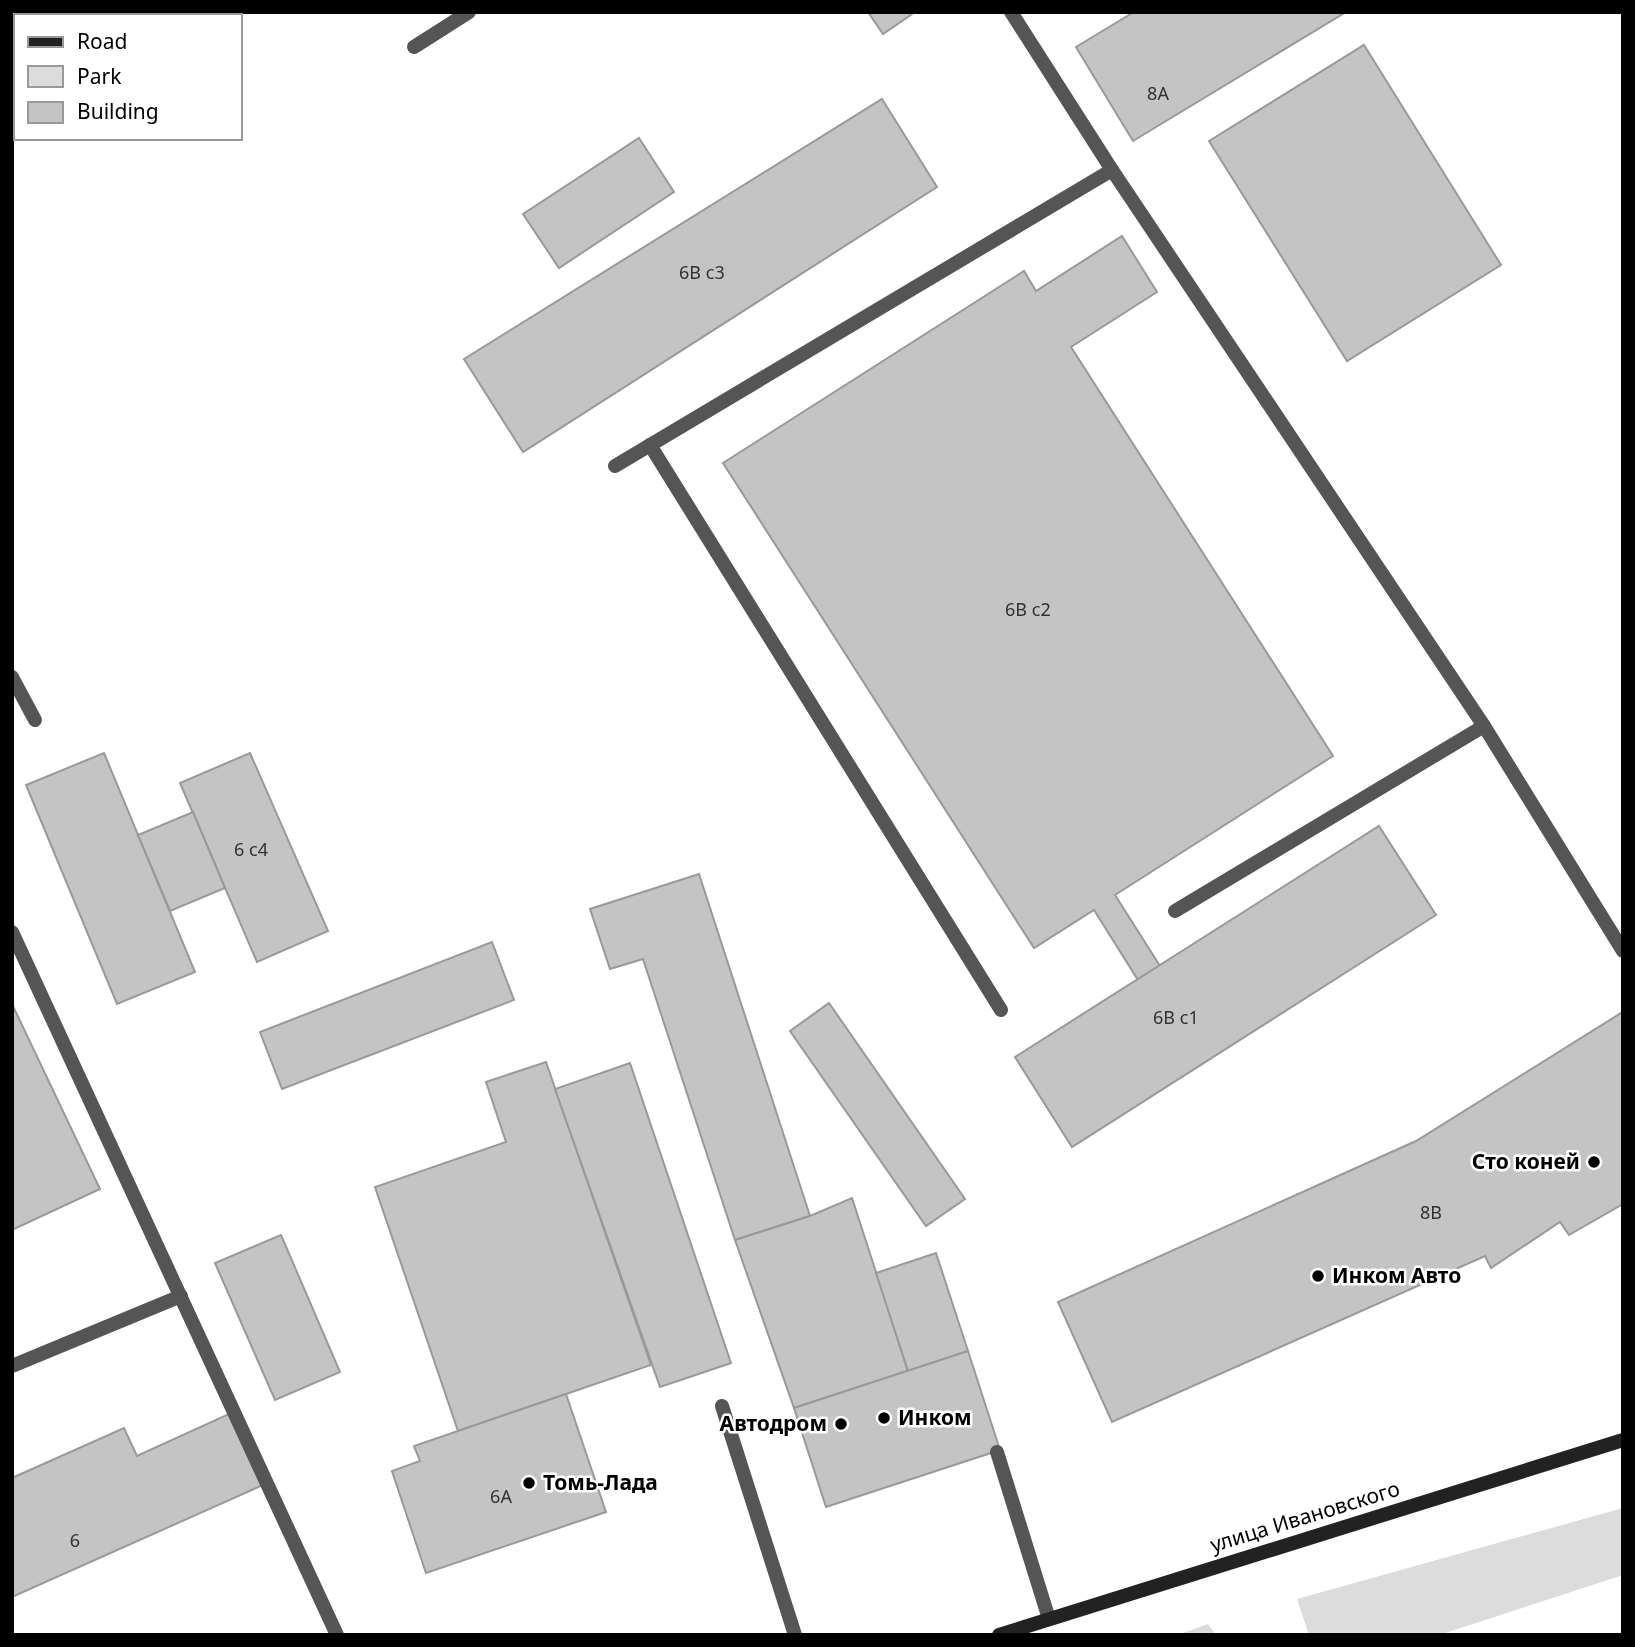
<svg xmlns="http://www.w3.org/2000/svg" width="1635" height="1647" font-family="'Noto Sans',sans-serif">
<style>
.green{fill:#dcdcdc}
.building{fill:#c4c4c4;stroke:#999;stroke-width:2}
.lines{fill:none;stroke-linecap:round;stroke-linejoin:round}
.service{stroke:#555;stroke-width:14}
.secondary{stroke:#222;stroke-width:14}
.poi-dot{fill:#000;stroke:#fff;stroke-width:2.5}
.labels{text-anchor:middle;stroke-width:5;stroke-linejoin:round;paint-order:stroke}
.number-label{font-size:18px;fill:#313131}
.poi-label{font-size:21px;font-weight:bold;fill:#000;stroke:#fff;text-anchor:start}
.street-label{font-size:21px;fill:#000;stroke:#fff}
</style>
<rect width="100%" height="100%" fill="#fff"/>
<g class="green">
<polygon points="1623,1508 1623,1575 1439,1635 1309,1635 1297,1599"/>
<polygon points="1208,1624 1216,1635 1177,1635"/>
</g>
<g class="building">
<polygon points="868,12 915,12 883,34"/>
<polygon points="1134,12 1346,12 1133,141 1076,47"/>
<polygon points="1364,45 1501,265 1347,361 1209,141"/>
<polygon points="882,99 937,187 523,452 464,359"/>
<polygon points="639,138 674,192 559,268 523,214"/>
<polygon points="1122,236 1157,292 1071,347 1333,756 1115,895 1160,966 1138,980 1094,910 1034,948 723,463 1024,271 1036,291"/>
<polygon points="104,753 195,972 117,1004 26,785"/>
<polygon points="250,753 328,931 257,962 180,783"/>
<polygon points="193,812 225,888 170,911 138,835"/>
<polygon points="1379,826 1436,915 1072,1147 1015,1057"/>
<polygon points="699,874 810,1216 735,1240 643,959 610,969 590,909"/>
<polygon points="492,942 514,1000 282,1089 260,1032"/>
<polygon points="829,1003 965,1199 926,1226 790,1031"/>
<polygon points="12,1004 100,1189 12,1230"/>
<polygon points="1621,1013 1623,1017 1623,1204 1569,1235 1560,1222 1491,1268 1485,1256 1112,1422 1058,1302 1416,1141"/>
<polygon points="546,1062 651,1365 458,1431 375,1187 506,1142 486,1082"/>
<polygon points="630,1063 731,1363 660,1387 555,1089"/>
<polygon points="852,1198 908,1371 794,1408 735,1240 810,1216"/>
<polygon points="281,1235 340,1372 275,1400 215,1263"/>
<polygon points="936,1253 968,1351 908,1371 876,1273"/>
<polygon points="968,1351 1000,1450 826,1507 794,1408"/>
<polygon points="566,1394 606,1512 426,1573 392,1471 420,1461 414,1446"/>
<polygon points="231,1413 263,1485 12,1597 12,1478 124,1428 137,1456"/>
</g>
<g class="lines">
<g class="service">
<polyline points="1011,12 1112,170 1484,726 1623,951"/>
<polyline points="414,47 469,12"/>
<polyline points="650,445 1001,1010"/>
<polyline points="615,466 1112,170"/>
<polyline points="12,677 35,720"/>
<polyline points="1175,911 1484,726"/>
<polyline points="12,932 337,1635"/>
<polyline points="12,1366 181,1296"/>
<polyline points="722,1406 795,1635"/>
<polyline points="997,1452 1049,1619"/>
</g>
<polyline class="secondary" points="999,1635 1623,1440"/>
</g>
<g class="poi-dot">
<circle cx="1594" cy="1162" r="7"/>
<circle cx="1318" cy="1276" r="7"/>
<circle cx="884" cy="1418" r="7"/>
<circle cx="841" cy="1424" r="7"/>
<circle cx="529" cy="1483" r="7"/>
</g>
<g class="labels">
<g class="number-label">
<text x="1158" y="100">8А</text>
<text x="702" y="279">6В с3</text>
<text x="1028" y="616">6В с2</text>
<text x="251" y="856">6 с4</text>
<text x="1176" y="1024">6В с1</text>
<text x="1431" y="1219">8В</text>
<text x="501" y="1503">6А</text>
<text x="75" y="1547">6</text>
</g>
<g class="poi-label">
<text x="1580" y="1169" text-anchor="end">Сто коней</text>
<text x="1332" y="1283">Инком Авто</text>
<text x="898" y="1425">Инком</text>
<text x="827" y="1431" text-anchor="end">Автодром</text>
<text x="543" y="1490">Томь-Лада</text>
</g>
<g class="street-label">
<text transform="translate(1305 1517) rotate(-17)" y="7">улица Ивановского</text>
</g>
</g>
<rect width="1635" height="1647" fill="none" stroke="#000000" stroke-width="28"/>
<rect x="14" y="14" width="228" height="126" fill="#ffffff" stroke="#999999" stroke-width="2"/>
<rect x="28" y="37" width="35" height="10" fill="#222222" stroke="#999999" stroke-width="2"/>
<text x="77" y="49" font-size="21" fill="#000000">Road</text>
<rect x="28" y="66" width="35" height="21" fill="#dcdcdc" stroke="#999999" stroke-width="2"/>
<text x="77" y="84" font-size="21" fill="#000000">Park</text>
<rect x="28" y="102" width="35" height="21" fill="#c4c4c4" stroke="#999999" stroke-width="2"/>
<text x="77" y="119" font-size="21" fill="#000000">Building</text>
</svg>
